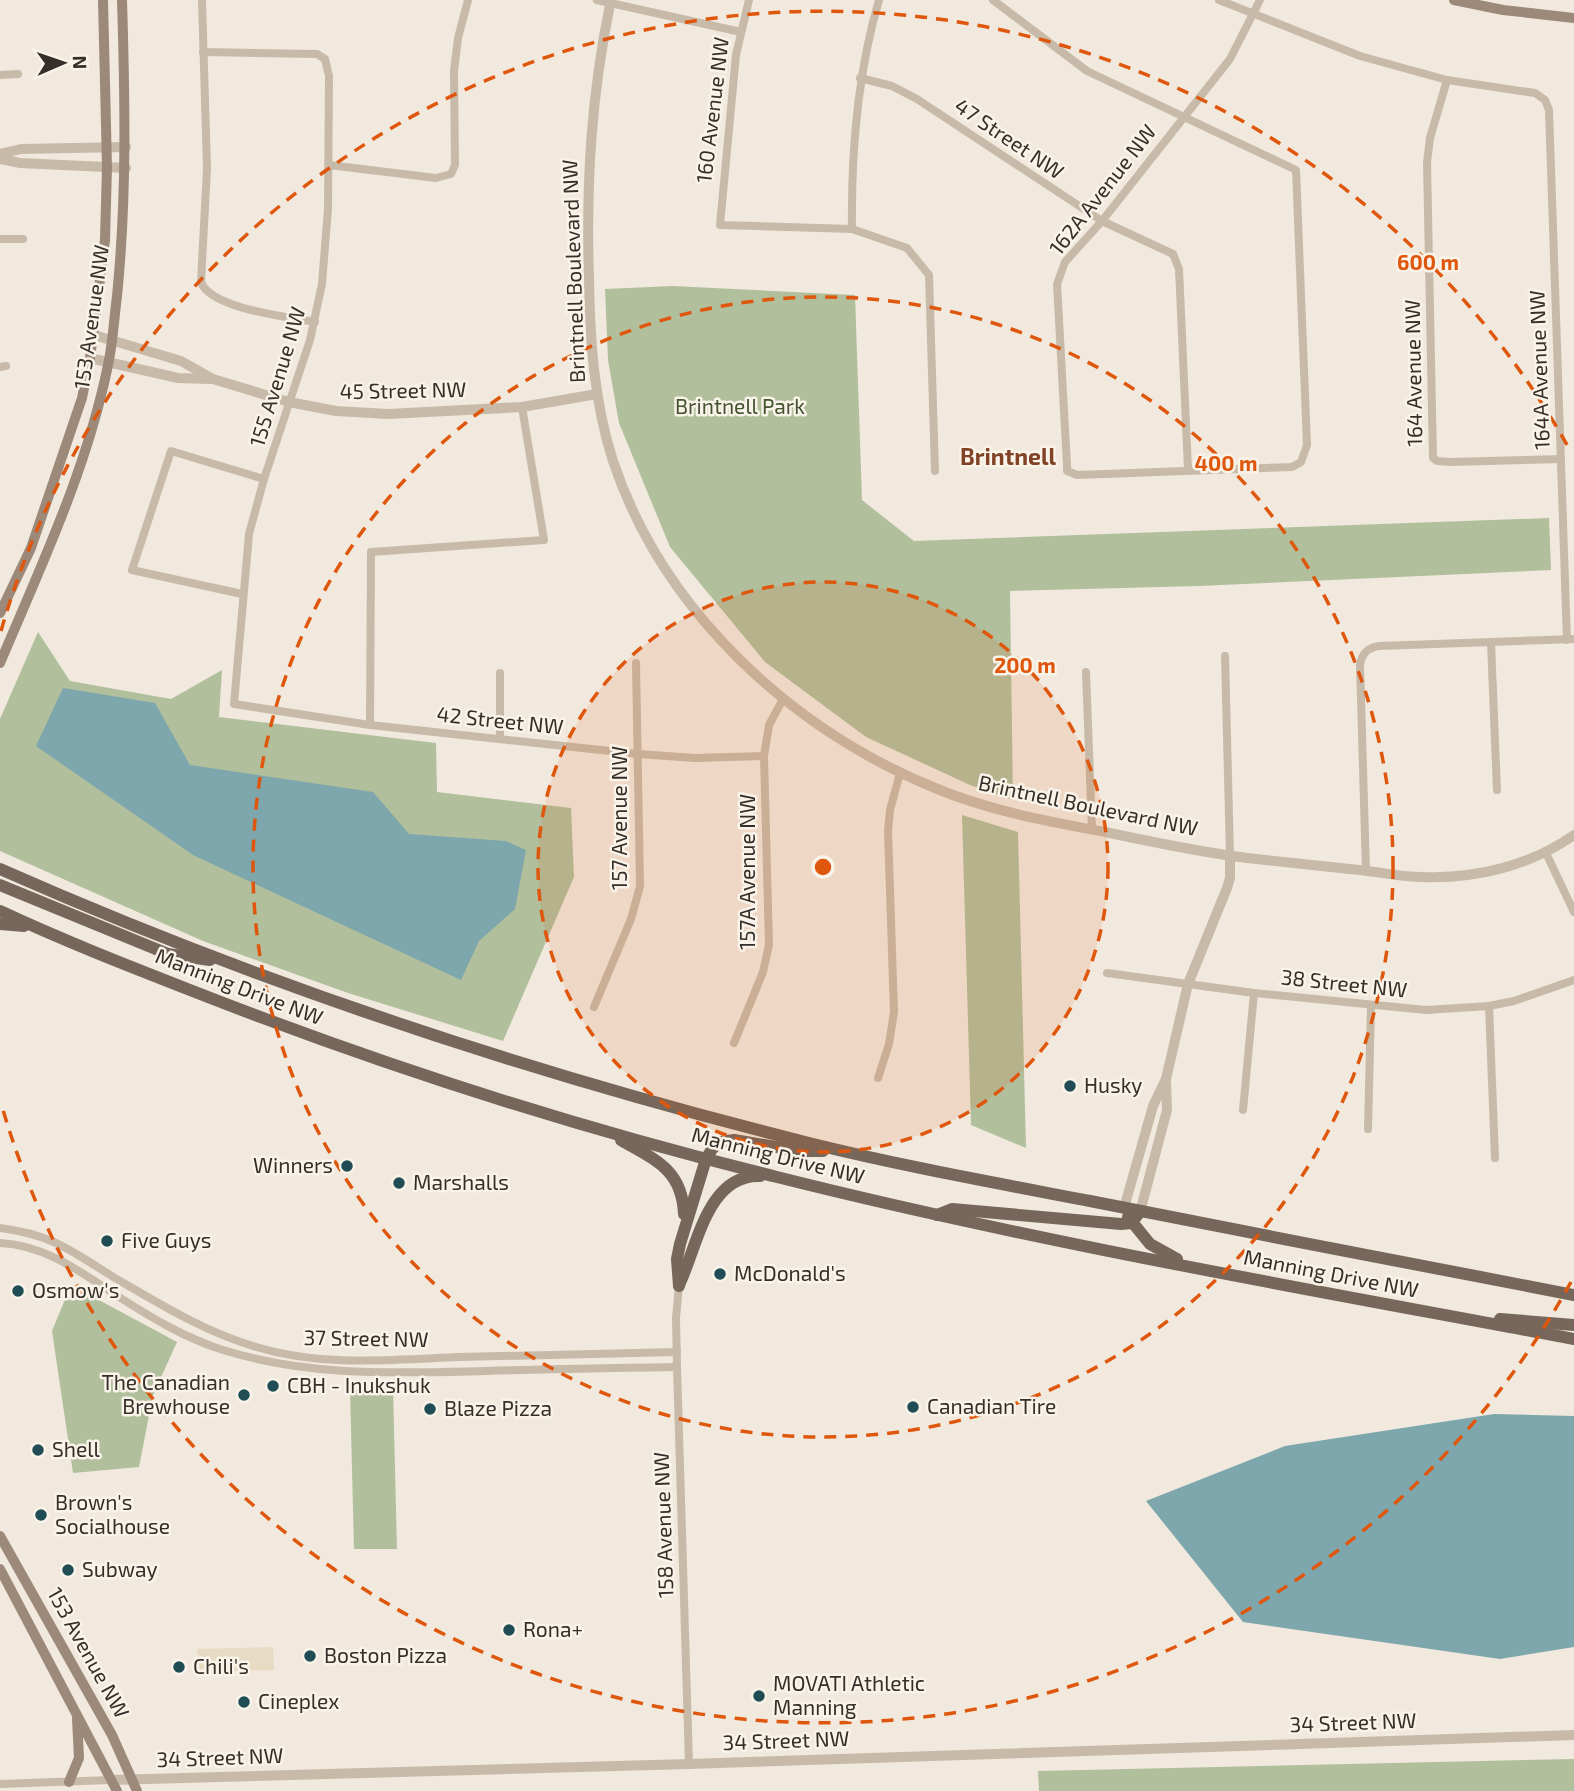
<svg xmlns="http://www.w3.org/2000/svg" width="1574" height="1791" font-family="'Exo 2',sans-serif">
<style>
.green{fill:#b1bf9d}
.plaza{fill:#e8dbc4}
.water{fill:#7da7ac}
.lines{fill:none;stroke-linecap:round;stroke-linejoin:round}
.minor{stroke:#c8baa9;stroke-width:8}
.tertiary{stroke:#c8baa9;stroke-width:10}
.secondary{stroke:#9c897a;stroke-width:10}
.primary{stroke:#77665a;stroke-width:12}
.ring{fill:none;stroke:#df570d;stroke-width:3.5;stroke-dasharray:12 9}
.poi-dot{fill:#204d55;stroke:#f9f3e9;stroke-width:2.5}
.labels{text-anchor:middle;stroke-width:5;stroke-linejoin:round;paint-order:stroke}
.street-label{font-size:21px;fill:#362e29;stroke:#f9f3e9}
.park-label{font-size:21px;fill:#42532e;stroke:#f9f3e9}
.poi-label{font-size:21px;fill:#362e29;stroke:#f9f3e9;text-anchor:start}
.neighbourhood-label{font-size:23px;font-weight:bold;fill:#814326;stroke:#f9f3e9}
.centre{fill:#df570d;stroke:#f9f3e9;stroke-width:3.5}
.ring-label{font-size:21px;text-anchor:middle;font-weight:bold;fill:#df570d;stroke:#f9f3e9;stroke-width:5;stroke-linejoin:round;paint-order:stroke}
</style>
<rect width="100%" height="100%" fill="#f1e9dd"/>
<g class="green">
<polygon points="673,286 855,295 862,500 914,541 1549,518 1551,570 1199,586 1010,591 1013,800 970,785 866,737 765,662 670,547 619,423 608,360 605,289"/>
<polygon points="38,632 70,681 171,699 222,670 219,717 436,743 437,792 571,808 574,877 503,1041 348,993 203,941 0,851 0,719"/>
<polygon points="962,815 1018,832 1026,1148 971,1125"/>
<polygon points="71,1285 177,1342 153,1395 139,1467 73,1473 52,1331"/>
<polygon points="393,1388 397,1549 354,1549 350,1389"/>
<polygon points="1574,1759 1574,1791 1039,1791 1038,1771"/>
</g>
<polygon class="plaza" points="273,1647 274,1670 200,1672 197,1649"/>
<g class="water">
<polygon points="63,688 155,703 190,765 373,792 409,834 506,841 526,850 515,909 479,941 461,980 193,855 36,746"/>
<polygon points="1494,1414 1574,1416 1574,1647 1500,1659 1243,1622 1146,1501 1285,1446"/>
</g>
<g class="lines">
<g class="minor">
<path d="M 202,0 L 207,168 L 201,282 C 211,309 289,317 315,322"/>
<polyline points="597,0 741,32"/>
<polyline points="749,0 736,55 720,225 852,229 907,248 929,275 935,471"/>
<polyline points="993,0 1087,71 1296,170 1307,445 1301,462 1292,467 1077,475 1067,471 1067,465 1057,284 1065,262 1102,221 1230,59 1260,0"/>
<polyline points="1219,0 1360,56 1447,80 1535,93 1545,100 1549,110 1567,640"/>
<polyline points="203,52 317,54 325,59 329,76 328,209 322,284 310,340 264,479 249,534 234,704 370,725 638,754 695,758 764,756"/>
<polyline points="0,75 18,74"/>
<polyline points="860,78 892,86 917,99 1102,221 1173,254 1179,269 1188,469"/>
<polyline points="1447,80 1430,138 1427,163 1433,458 1437,461 1450,462 1561,459"/>
<polyline points="329,165 436,178 451,174 455,165 454,71 458,38 468,0"/>
<path d="M 852,229 C 851,151 857,75 879,0"/>
<polyline points="0,239 23,239"/>
<polyline points="0,367 6,366"/>
<polyline points="242,594 132,570 171,451 264,479"/>
<polyline points="1491,643 1497,790"/>
<polyline points="1225,656 1230,856"/>
<polyline points="1086,672 1092,830"/>
<polyline points="370,725 371,552 544,540 522,407"/>
<polyline points="500,738 500,673"/>
<polyline points="1546,853 1574,912"/>
<path d="M 1366,871 L 1360,665 C 1362,653 1368,647 1380,646 L 1574,639"/>
<polyline points="1107,973 1254,993 1426,1010 1489,1006 1514,1001 1574,980"/>
<polyline points="1489,1006 1495,1158"/>
<polyline points="594,1007 631,919 640,886 636,663"/>
<polyline points="734,1043 763,972 769,945 764,756 769,725 783,699"/>
<polyline points="878,1078 889,1044 894,1012 888,831 890,810 900,773"/>
<polyline points="1243,1110 1254,993"/>
<polyline points="1368,1129 1371,1006"/>
<path d="M 0,1228 C 54,1235 71,1251 115,1278 C 160,1304 203,1331 253,1346 C 320,1367 390,1360 459,1357 C 531,1355 604,1354 677,1352"/>
<path d="M 0,1243 C 46,1245 82,1273 119,1297 C 152,1318 185,1338 223,1350 C 311,1377 394,1373 486,1371 C 549,1369 613,1368 677,1367"/>
<polyline points="679,1286 676,1318 677,1367 689,1764"/>
<polyline points="0,1784 111,1780"/>
</g>
<g class="tertiary">
<path d="M 611,0 C 591,95 586,182 589,279 C 590,341 594,402 613,461 C 663,611 791,729 935,788 C 990,811 1047,821 1105,832 C 1152,842 1199,852 1247,858 C 1284,862 1321,866 1359,870 C 1380,872 1401,877 1422,877 C 1475,879 1530,866 1574,835"/>
<polyline points="0,154 21,149 126,147"/>
<polyline points="0,159 20,163 126,168"/>
<polyline points="94,335 181,361 213,379 289,402 336,411 388,414 522,407 597,394"/>
<polyline points="90,358 178,378 209,379"/>
<polyline points="1124,1208 1153,1106 1166,1079 1188,984 1227,888 1230,878 1230,856"/>
<polyline points="1140,1212 1167,1110 1166,1083"/>
<polyline points="111,1780 689,1764 1574,1735"/>
</g>
<g class="secondary">
<polyline points="1454,0 1503,10 1574,18"/>
<polyline points="0,613 31,548 82,398 90,358 105,240 107,167 103,0"/>
<path d="M 0,663 C 41,566 87,469 108,365 C 113,342 114,319 117,296 C 127,197 125,99 122,0"/>
<polyline points="0,1536 112,1735 137,1791"/>
<polyline points="0,1569 117,1791"/>
<polyline points="69,1782 79,1758 77,1719"/>
</g>
<g class="primary">
<path d="M 0,869 C 260,984 533,1074 809,1143 C 902,1166 996,1183 1090,1201 C 1251,1233 1413,1264 1574,1295"/>
<polyline points="0,885 168,954 210,960"/>
<path d="M 0,911 C 62,940 126,965 190,990 C 381,1065 577,1128 777,1177 C 1040,1243 1308,1289 1574,1339"/>
<polyline points="0,924 24,926"/>
<path d="M 621,1140 C 655,1160 682,1169 684,1214"/>
<polyline points="937,1215 952,1209 1121,1224 1131,1223 1140,1212"/>
<polyline points="1128,1217 1150,1244 1177,1259"/>
<path d="M 679,1285 C 697,1248 707,1174 760,1176"/>
<polyline points="679,1286 677,1259 680,1244 706,1159 712,1149 720,1142 734,1140 800,1151 823,1151"/>
<polyline points="1500,1319 1574,1325"/>
</g>
</g>
<circle cx="823" cy="867" r="285" fill="#df570d" fill-opacity=".12"/>
<g class="ring">
<circle cx="823" cy="867" r="285"/>
<circle cx="823" cy="867" r="570"/>
<path d="M1571 1282A855 855 0 0 1 1 1103M1 631A855 855 0 0 1 1571 452"/>
</g>
<g class="poi-dot">
<circle cx="1070" cy="1086" r="7"/>
<circle cx="347" cy="1166" r="7"/>
<circle cx="399" cy="1183" r="7"/>
<circle cx="107" cy="1241" r="7"/>
<circle cx="720" cy="1274" r="7"/>
<circle cx="18" cy="1291" r="7"/>
<circle cx="273" cy="1386" r="7"/>
<circle cx="244" cy="1395" r="7"/>
<circle cx="913" cy="1407" r="7"/>
<circle cx="430" cy="1409" r="7"/>
<circle cx="38" cy="1450" r="7"/>
<circle cx="41" cy="1515" r="7"/>
<circle cx="68" cy="1570" r="7"/>
<circle cx="509" cy="1630" r="7"/>
<circle cx="310" cy="1656" r="7"/>
<circle cx="179" cy="1667" r="7"/>
<circle cx="759" cy="1696" r="7"/>
<circle cx="244" cy="1702" r="7"/>
</g>
<g class="labels">
<g class="street-label">
<text transform="translate(713 110) rotate(-83)" y="7">160 Avenue NW</text>
<text transform="translate(1009 139) rotate(34)" y="7">47 Street NW</text>
<text transform="translate(1103 190) rotate(-52)" y="7">162A Avenue NW</text>
<text transform="translate(574 271) rotate(-92)" y="7">Brintnell Boulevard NW</text>
<text transform="translate(92 317) rotate(-82)" y="7">153 Avenue NW</text>
<text transform="translate(1540 370) rotate(-92)" y="7">164A Avenue NW</text>
<text transform="translate(1414 373) rotate(-91)" y="7">164 Avenue NW</text>
<text transform="translate(278 377) rotate(-73)" y="7">155 Avenue NW</text>
<text transform="translate(403 391) rotate(-1)" y="7">45 Street NW</text>
<text transform="translate(500 721) rotate(6)" y="7">42 Street NW</text>
<text transform="translate(1088 806) rotate(12)" y="7">Brintnell Boulevard NW</text>
<text transform="translate(620 818) rotate(-90)" y="7">157 Avenue NW</text>
<text transform="translate(748 872) rotate(-90)" y="7">157A Avenue NW</text>
<text transform="translate(1344 984) rotate(6)" y="7">38 Street NW</text>
<text transform="translate(239 987) rotate(21)" y="7">Manning Drive NW</text>
<text transform="translate(778 1156) rotate(14)" y="7">Manning Drive NW</text>
<text transform="translate(1331 1274) rotate(11)" y="7">Manning Drive NW</text>
<text transform="translate(366 1339) rotate(1)" y="7">37 Street NW</text>
<text transform="translate(664 1525) rotate(-92)" y="7">158 Avenue NW</text>
<text transform="translate(88 1653) rotate(61)" y="7">153 Avenue NW</text>
<text transform="translate(1353 1723) rotate(-2)" y="7">34 Street NW</text>
<text transform="translate(786 1741) rotate(-2)" y="7">34 Street NW</text>
<text transform="translate(220 1758) rotate(-2)" y="7">34 Street NW</text>
</g>
<g class="park-label">
<text x="740" y="414">Brintnell Park</text>
</g>
<g class="poi-label">
<text x="1084" y="1093">Husky</text>
<text x="333" y="1173" text-anchor="end">Winners</text>
<text x="413" y="1190">Marshalls</text>
<text x="121" y="1248">Five Guys</text>
<text x="734" y="1281">McDonald's</text>
<text x="32" y="1298">Osmow's</text>
<text x="230" y="1390" text-anchor="end">The Canadian<tspan x="230" dy="24">Brewhouse</tspan></text>
<text x="287" y="1393">CBH - Inukshuk</text>
<text x="927" y="1414">Canadian Tire</text>
<text x="444" y="1416">Blaze Pizza</text>
<text x="52" y="1457">Shell</text>
<text x="55" y="1510">Brown's<tspan x="55" dy="24">Socialhouse</tspan></text>
<text x="82" y="1577">Subway</text>
<text x="523" y="1637">Rona+</text>
<text x="324" y="1663">Boston Pizza</text>
<text x="193" y="1674">Chili's</text>
<text x="773" y="1691">MOVATI Athletic<tspan x="773" dy="24">Manning</tspan></text>
<text x="258" y="1709">Cineplex</text>
</g>
<g class="neighbourhood-label">
<text x="1008" y="465">Brintnell</text>
</g>
</g>
<circle cx="823" cy="867" r="10" class="centre"/>
<g class="ring-label">
<text x="1428" y="270">600 m</text>
<text x="1226" y="471">400 m</text>
<text x="1025" y="673">200 m</text>
</g>
<g transform="translate(63 63) rotate(88)" stroke="#f9f3e9" stroke-width="5" paint-order="stroke">
<path d="M0-5L12 26L0 18L-12 26Z" fill="#362e29"/>
<text y="-10" font-size="19" font-weight="bold" text-anchor="middle" fill="#362e29">N</text>
</g>
</svg>
